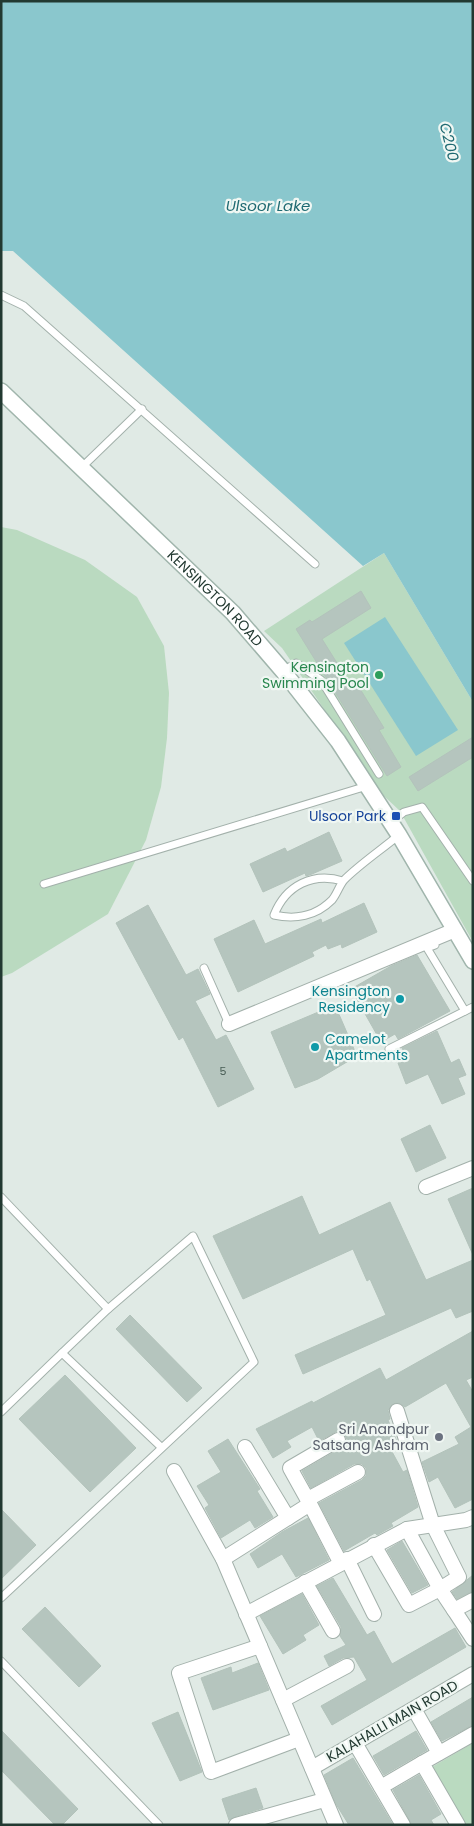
<svg xmlns="http://www.w3.org/2000/svg" width="474" height="1826" font-family="Poppins,sans-serif">
<style>
.green{fill:#badac0}
.water{fill:#8ac7cd}
.building{fill:#b5c5be;stroke:#b3c3bb}
.lines{fill:none;stroke-linecap:round;stroke-linejoin:round}
.lane-casing{stroke:#a3b1ab;stroke-width:9}
.street-casing{stroke:#a3b1ab;stroke-width:16}
.secondary-casing{stroke:#a0b5ac;stroke-width:18}
.lane{stroke:#fff;stroke-width:7}
.street{stroke:#fff;stroke-width:14}
.secondary{stroke:#fff;stroke-width:15}
.leisure-dot{fill:#2e9e5b;stroke:#f0f7f3;stroke-width:2}
.transit-dot{fill:#1a4fb4;stroke:#f0f7f3;stroke-width:2}
.culture-dot{fill:#0f9aa8;stroke:#f0f7f3;stroke-width:2}
.worship-dot{fill:#6b7280;stroke:#f0f7f3;stroke-width:2}
.labels{text-anchor:middle;stroke-width:4.5;stroke-linejoin:round;paint-order:stroke}
.number-label{font-size:11px;fill:#475c54}
.street-label{font-size:14px;fill:#223931;stroke:#f0f7f3}
.leisure-label{font-size:14px;fill:#27864d;stroke:#f0f7f3;text-anchor:end}
.transit-label{font-size:14px;fill:#164399;stroke:#f0f7f3;text-anchor:end}
.culture-label{font-size:14px;fill:#0d838f;stroke:#f0f7f3;text-anchor:end}
.worship-label{font-size:14px;fill:#5b616d;stroke:#f0f7f3;text-anchor:end}
.water-label{font-size:15px;font-style:italic;fill:#1f6a72;stroke:#f0f7f3}
</style>
<rect width="100%" height="100%" fill="#e0eae5"/>
<g class="green">
<polygon points="1,527 17,530 85,560 137,597 164,646 169,693 167,738 161,787 146,840 108,914 12,973 1,977"/>
<polygon points="384,553 473,702 473,942 400,811 384,796 282,648 264,631"/>
<polygon points="473,1743 473,1825 466,1825 432,1767"/>
</g>
<g class="water">
<polygon points="1,1 473,1 473,702 384,553 363,566 13,251 1,251"/>
<polygon points="385,617 458,730 416,756 344,643"/>
</g>
<g class="building">
<polygon points="361,591 371,608 322,639 352,687 357,684 384,728 379,730 401,767 387,776 296,629 310,620 312,622"/>
<polygon points="473,737 473,757 418,791 409,777"/>
<polygon points="329,832 342,861 312,874 306,876 305,873 263,892 250,864 285,848 287,852"/>
<polygon points="364,903 377,932 342,948 341,944 328,949 326,945 312,952 314,956 238,992 214,939 254,920 265,944 321,919 322,923"/>
<polygon points="148,905 186,975 198,969 210,994 195,1001 216,1040 226,1035 254,1089 218,1107 183,1037 179,1040 116,923"/>
<polygon points="417,955 450,1011 398,1039 395,1034 381,1042 351,989 391,966"/>
<polygon points="335,1005 357,1056 318,1079 295,1088 271,1032"/>
<polygon points="437,1031 451,1063 459,1059 466,1075 458,1078 465,1094 442,1104 428,1074 406,1084 398,1063 408,1059 402,1048"/>
<polygon points="430,1125 446,1158 416,1172 401,1139"/>
<polygon points="473,1188 473,1255 448,1199"/>
<polygon points="302,1196 319,1235 390,1202 426,1280 473,1260 473,1311 456,1318 451,1308 303,1374 295,1355 386,1315 370,1279 367,1281 353,1249 243,1299 213,1236"/>
<polygon points="130,1315 202,1388 187,1402 116,1329"/>
<polygon points="473,1331 473,1377 466,1380 473,1392 473,1499 455,1508 438,1477 429,1482 422,1462 459,1444 455,1437 471,1427 446,1383 405,1407 399,1403 395,1403 388,1410 390,1419 388,1420 398,1444 390,1448 403,1472 407,1470 418,1507 391,1523 393,1526 377,1535 375,1533 344,1551 319,1503 362,1480 366,1476 366,1468 362,1464 354,1464 311,1488 302,1471 343,1447 347,1440 345,1435 337,1431 319,1441 312,1427 287,1441 291,1447 273,1458 256,1429 312,1401 313,1403 380,1368 386,1380"/>
<polygon points="65,1375 136,1448 90,1492 19,1419"/>
<polygon points="228,1439 260,1489 257,1491 273,1517 255,1528 250,1520 221,1538 205,1508 209,1505 197,1486 221,1472 208,1451"/>
<polygon points="1,1509 36,1545 1,1579"/>
<polygon points="308,1518 329,1560 296,1577 282,1554 258,1568 250,1554 282,1532"/>
<polygon points="402,1541 428,1585 412,1593 387,1550"/>
<polygon points="473,1575 473,1591 457,1599 452,1592"/>
<polygon points="333,1578 367,1635 374,1631 392,1664 455,1628 466,1647 332,1725 321,1706 367,1680 354,1657 343,1658 329,1666 324,1656 346,1645 340,1636 341,1627 317,1586"/>
<polygon points="302,1594 319,1625 303,1635 306,1640 283,1654 260,1616"/>
<polygon points="45,1607 101,1666 79,1687 22,1629"/>
<polygon points="258,1663 269,1690 213,1710 201,1678 231,1667 232,1673"/>
<polygon points="473,1697 473,1725 442,1741 431,1722"/>
<polygon points="178,1712 202,1772 180,1781 152,1723"/>
<polygon points="1,1730 78,1809 62,1825 55,1825 1,1770"/>
<polygon points="416,1731 427,1750 384,1775 373,1756"/>
<polygon points="353,1758 393,1825 349,1825 336,1804 324,1775"/>
<polygon points="419,1775 441,1814 431,1820 434,1825 412,1825 393,1790"/>
<polygon points="256,1788 263,1808 234,1817 229,1820 222,1799"/>
</g>
<g class="lines">
<g class="lane-casing">
<g id="lane">
<polyline points="1,295 24,306 315,564"/>
<polyline points="81,468 142,409"/>
<polyline points="283,671 296,663 321,680 379,774"/>
<polyline points="391,822 404,812 422,807 473,881"/>
<path d="M 343,881 C 313,872 286,885 274,915 C 295,920 316,916 332,900 C 337,894 339,886 344,880 C 360,864 381,850 399,835"/>
<polyline points="44,884 367,786"/>
<polyline points="435,945 427,948 465,1011"/>
<polyline points="204,968 229,1024"/>
<polyline points="389,1049 473,1007"/>
<polyline points="1,1197 108,1309"/>
<polyline points="1,1412 62,1353 161,1447"/>
<polyline points="1,1598 254,1362 193,1236 108,1309 62,1353"/>
<polyline points="1,1661 159,1825"/>
</g>
</g>
<g class="street-casing">
<g id="street">
<polyline points="229,1024 455,930"/>
<polyline points="426,1187 473,1168"/>
<polyline points="397,1411 433,1525 459,1577 440,1589 407,1529"/>
<polyline points="245,1447 288,1518"/>
<polyline points="174,1471 223,1559 336,1825"/>
<polyline points="308,1499 358,1472"/>
<polyline points="310,1504 290,1468 338,1440"/>
<polyline points="374,1545 409,1605 440,1589 454,1610"/>
<polyline points="223,1559 310,1504 340,1562"/>
<polyline points="347,1559 374,1614"/>
<polyline points="305,1582 333,1631"/>
<polyline points="473,1600 454,1610 473,1639"/>
<polyline points="246,1614 407,1529 466,1520 473,1517"/>
<polyline points="260,1646 179,1673 211,1772 299,1739"/>
<polyline points="283,1700 347,1666"/>
<polyline points="414,1709 439,1753"/>
<polyline points="355,1743 403,1825"/>
<polyline points="312,1768 473,1674"/>
<polyline points="381,1787 422,1763"/>
<polyline points="236,1825 324,1800"/>
<polyline points="458,1825 422,1763 473,1734"/>
</g>
</g>
<g class="secondary-casing">
<g id="secondary">
<path id="s1" d="M 1,391 L 233,613 L 283,671 L 338,741 L 399,835 L 473,961"/>
</g>
</g>
<use href="#lane" class="lane"/>
<use href="#street" class="street"/>
<use href="#secondary" class="secondary"/>
</g>
<circle class="leisure-dot" cx="379" cy="675" r="5"/>
<rect class="transit-dot" x="391" y="811" width="10" height="10" rx="2.5"/>
<g class="culture-dot">
<circle cx="400" cy="999" r="5"/>
<circle cx="315" cy="1047" r="5"/>
</g>
<circle class="worship-dot" cx="439" cy="1437" r="5"/>
<g class="labels">
<g class="number-label">
<text x="223" y="1075">5</text>
</g>
<g class="street-label">
<text dy="5" stroke="none"><textPath href="#s1" startOffset="298">KENSINGTON ROAD</textPath></text>
<text transform="translate(392 1721) rotate(-30)" y="5">KALAHALLI MAIN ROAD</text>
</g>
<g class="leisure-label">
<text x="369" y="672">Kensington<tspan x="369" dy="16">Swimming Pool</tspan></text>
</g>
<g class="transit-label">
<text x="386" y="821">Ulsoor Park</text>
</g>
<g class="culture-label">
<text x="390" y="996">Kensington<tspan x="390" dy="16">Residency</tspan></text>
<text x="325" y="1044" text-anchor="start">Camelot<tspan x="325" dy="16">Apartments</tspan></text>
</g>
<g class="worship-label">
<text x="429" y="1434">Sri Anandpur<tspan x="429" dy="16">Satsang Ashram</tspan></text>
</g>
<g class="water-label">
<text transform="translate(449 142) rotate(76)" y="5">C200</text>
<text x="268" y="211">Ulsoor Lake</text>
</g>
</g>
<rect width="474" height="1826" fill="none" stroke="#223931" stroke-width="5"/>
</svg>
